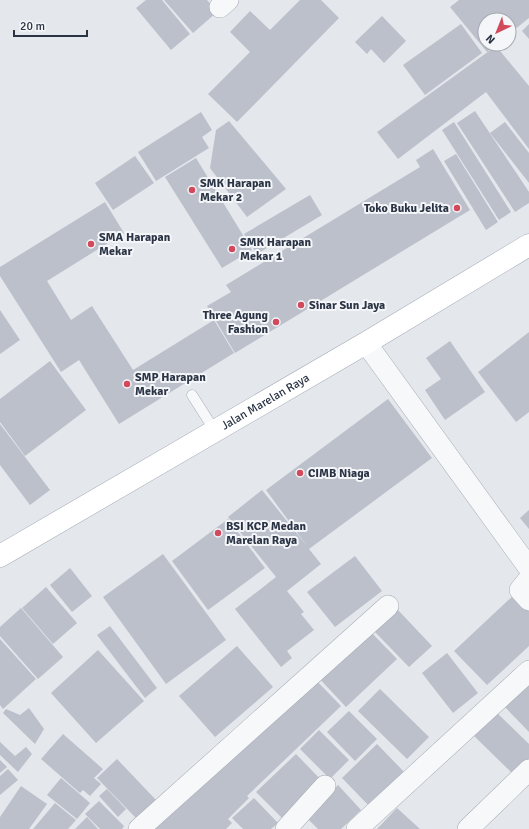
<svg xmlns="http://www.w3.org/2000/svg" width="529" height="829" font-family="Signika,sans-serif">
<style>
.building{fill:#bbc0ca}
.lines{fill:none;stroke-linecap:round;stroke-linejoin:round}
.lane-casing{stroke:#a9aeb7;stroke-width:11}
.street-casing{stroke:#a9aeb7;stroke-width:22}
.primary-casing{stroke:#a3abb8;stroke-width:23}
.lane{stroke:#f7f8fa;stroke-width:10}
.street{stroke:#f7f8fa;stroke-width:21}
.primary{stroke:#fff;stroke-width:22}
.poi-dot{fill:#d1495b;stroke:#f4f6f9;stroke-width:1.5}
.labels{text-anchor:middle;stroke-width:4;stroke-linejoin:round;paint-order:stroke}
.poi-label{font-size:12px;font-weight:bold;fill:#2b3445;stroke:#f4f6f9;text-anchor:start}
.street-label{font-size:12px;fill:#2b3445;stroke:#f4f6f9}
</style>
<rect width="100%" height="100%" fill="#e4e7ec"/>
<g class="building">
<polygon points="146,0 162,0 190,34 171,50 136,8"/>
<polygon points="164,0 207,0 217,12 193,33"/>
<polygon points="300,0 321,0 339,18 237,122 208,94 250,52 230,32 250,11 270,30"/>
<polygon points="459,0 529,0 529,18 509,34 509,20 485,20 485,44 497,44 487,52 450,7"/>
<polygon points="382,16 406,41 384,63 371,49 367,54 355,42"/>
<polygon points="461,24 482,53 425,95 403,65"/>
<polygon points="529,24 529,39 522,31"/>
<polygon points="496,46 529,86 529,149 486,92 398,159 377,132"/>
<polygon points="475,111 529,192 529,203 515,212 457,123"/>
<polygon points="201,112 212,130 202,137 209,148 156,181 138,152"/>
<polygon points="229,121 286,189 247,217 210,168 216,130"/>
<polygon points="454,122 511,212 499,220 442,130"/>
<polygon points="505,122 529,153 529,183 490,133"/>
<polygon points="433,149 470,210 235,353 207,306 231,292 226,285 420,167 416,160"/>
<polygon points="456,154 498,222 486,230 444,161"/>
<polygon points="135,156 154,183 113,210 95,183"/>
<polygon points="196,158 252,250 222,268 165,177"/>
<polygon points="310,195 322,215 257,254 244,234"/>
<polygon points="105,202 124,233 47,281 71,320 92,306 133,370 214,320 234,353 119,424 79,360 61,372 0,276 0,267"/>
<polygon points="0,310 20,340 0,354"/>
<polygon points="529,332 529,412 516,422 478,372"/>
<polygon points="450,341 485,392 445,420 425,390 441,379 426,358"/>
<polygon points="50,361 86,410 25,456 0,422 0,399"/>
<polygon points="388,399 432,458 309,549 321,564 287,591 304,612 301,614 314,630 287,651 292,658 281,667 235,609 276,577 228,517 262,490 307,546 266,490"/>
<polygon points="0,424 50,490 30,505 0,465"/>
<polygon points="529,510 529,529 520,518"/>
<polygon points="228,519 265,568 208,610 172,561"/>
<polygon points="163,554 226,640 166,684 103,597"/>
<polygon points="355,556 382,591 335,627 307,592"/>
<polygon points="70,568 92,596 72,612 50,585"/>
<polygon points="46,587 77,623 53,644 22,608"/>
<polygon points="516,593 529,607 529,646 487,685 454,651"/>
<polygon points="21,608 63,657 38,679 0,636 0,627"/>
<polygon points="398,610 432,646 409,667 375,632"/>
<polygon points="110,626 157,688 145,698 97,635"/>
<polygon points="366,627 397,659 346,707 316,675"/>
<polygon points="0,639 36,679 3,709 0,705"/>
<polygon points="237,646 273,687 215,737 179,696"/>
<polygon points="98,650 144,701 96,743 51,693"/>
<polygon points="447,653 478,693 453,713 422,673"/>
<polygon points="313,677 341,706 247,796 249,798 228,819 232,823 226,829 154,829"/>
<polygon points="529,683 529,732 505,707"/>
<polygon points="380,689 429,737 407,759 358,711"/>
<polygon points="29,708 44,729 35,744 3,713 6,709 20,715"/>
<polygon points="494,710 529,744 529,759 514,775 472,734"/>
<polygon points="349,711 377,739 355,761 327,732"/>
<polygon points="319,730 349,760 330,779 300,749"/>
<polygon points="63,734 103,769 94,778 101,784 90,796 83,790 80,793 41,759"/>
<polygon points="0,742 15,756 26,747 32,754 18,772 0,755"/>
<polygon points="377,744 409,777 374,811 342,778"/>
<polygon points="296,754 323,782 284,820 256,792"/>
<polygon points="117,759 156,800 136,818 97,778"/>
<polygon points="0,760 7,767 0,773"/>
<polygon points="8,769 18,780 0,795 0,776"/>
<polygon points="61,778 90,803 77,819 47,795"/>
<polygon points="338,785 361,810 341,829 318,829 306,817"/>
<polygon points="21,786 47,804 29,829 0,829 0,817"/>
<polygon points="107,789 126,809 118,817 99,796"/>
<polygon points="254,798 278,823 271,829 243,829 232,818"/>
<polygon points="99,801 124,826 122,829 100,829 85,814"/>
<polygon points="55,803 76,820 68,829 33,829"/>
<polygon points="397,808 420,829 377,829"/>
<polygon points="87,817 98,829 75,829"/>
</g>
<g class="lines">
<g class="lane-casing">
<polyline id="lane" points="192,395 215,431"/>
</g>
<g class="street-casing">
<g id="street">
<polyline points="220,7 228,0"/>
<polyline points="366,343 529,568"/>
<polyline points="529,579 520,590 529,600"/>
<polyline points="139,829 388,606"/>
<polyline points="286,829 325,786"/>
<polyline points="357,829 529,671"/>
<polyline points="468,829 529,770"/>
</g>
</g>
<g class="primary-casing">
<g id="primary">
<path id="s1" d="M 0,556 L 366,343 L 529,245"/>
</g>
</g>
<use href="#lane" class="lane"/>
<use href="#street" class="street"/>
<use href="#primary" class="primary"/>
</g>
<g class="poi-dot">
<circle cx="192" cy="190" r="4"/>
<circle cx="457" cy="208" r="4"/>
<circle cx="91" cy="244" r="4"/>
<circle cx="232" cy="249" r="4"/>
<circle cx="301" cy="305" r="4"/>
<circle cx="276" cy="322" r="4"/>
<circle cx="127" cy="384" r="4"/>
<circle cx="300" cy="473" r="4"/>
<circle cx="218" cy="533" r="4"/>
</g>
<g class="labels">
<g class="poi-label">
<text x="200" y="187">SMK Harapan<tspan x="200" dy="14">Mekar 2</tspan></text>
<text x="449" y="212" text-anchor="end">Toko Buku Jelita</text>
<text x="99" y="241">SMA Harapan<tspan x="99" dy="14">Mekar</tspan></text>
<text x="240" y="246">SMK Harapan<tspan x="240" dy="14">Mekar 1</tspan></text>
<text x="309" y="309">Sinar Sun Jaya</text>
<text x="268" y="319" text-anchor="end">Three Agung<tspan x="268" dy="14">Fashion</tspan></text>
<text x="135" y="381">SMP Harapan<tspan x="135" dy="14">Mekar</tspan></text>
<text x="308" y="477">CIMB Niaga</text>
<text x="226" y="530">BSI KCP Medan<tspan x="226" dy="14">Marelan Raya</tspan></text>
</g>
<g class="street-label">
<text dy="4" stroke="none"><textPath href="#s1" startOffset="307">Jalan Marelan Raya</textPath></text>
</g>
</g>
<g transform="translate(497 32) rotate(223)"><circle r="19" fill="#f4f6f9" stroke="#a4a8b1"/>
<path d="M0-3L7 15L0 10L-7 15Z" fill="#d1495b"/>
<text y="-6" font-size="11" font-weight="bold" text-anchor="middle" fill="#2b3445">N</text>
</g>
<path d="M14 30v6h73v-6" fill="none" stroke="#2b3445" stroke-width="2"/>
<text x="20" y="30" font-size="12" fill="#2b3445" stroke="#f4f6f9" stroke-width="3" paint-order="stroke">20 m</text>
</svg>
